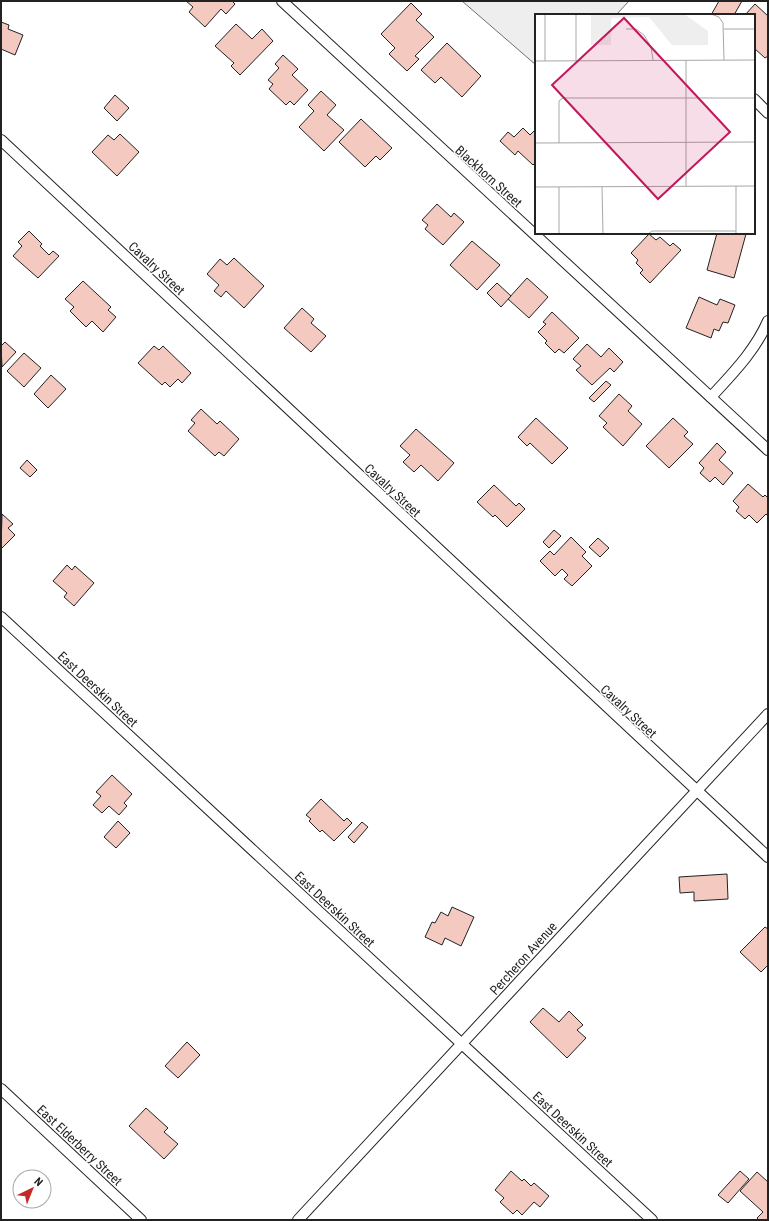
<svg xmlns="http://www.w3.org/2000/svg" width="769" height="1221" font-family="'Roboto Condensed',sans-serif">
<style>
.green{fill:#eee;stroke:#6f6f6f}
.building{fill:#f3c9c0;stroke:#222}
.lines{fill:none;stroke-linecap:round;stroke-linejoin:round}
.street-casing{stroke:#222;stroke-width:12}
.street{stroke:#fff;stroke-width:10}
.labels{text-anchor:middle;stroke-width:3;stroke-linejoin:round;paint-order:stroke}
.street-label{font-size:13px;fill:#222;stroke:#fff}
.inset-road{fill:none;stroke:#a7a7a7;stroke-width:1}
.view{fill:#c2185b;fill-opacity:0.15;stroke:#c2185b;stroke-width:2}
.inset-edge{fill:none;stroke:#222;stroke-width:2}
</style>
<rect width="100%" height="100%" fill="#fff"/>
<polygon class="green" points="462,1 629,1 616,15 536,15 536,65"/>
<g class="building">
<polygon points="186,1 232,1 235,4 226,14 221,9 205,27 189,12 193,7"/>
<polygon points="719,1 742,1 734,15 711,15"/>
<polygon points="411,3 422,14 416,20 434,37 415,56 419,59 407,71 389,54 395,48 381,34"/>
<polygon points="755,4 768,16 768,56 765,58 754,48 754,15 745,15"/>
<polygon points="1,22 9,25 8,29 23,35 15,55 1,49"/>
<polygon points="236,24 252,39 262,29 273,41 240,75 231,66 234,63 215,46"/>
<polygon points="447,43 481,76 462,97 441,77 435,83 421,70"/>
<polygon points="283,55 298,69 292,75 308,90 294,105 290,101 286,105 269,89 273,84 268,80 279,68 275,64"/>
<polygon points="321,91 336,105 327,115 344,130 324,151 299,127 314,111 308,105"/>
<polygon points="115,95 129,108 117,121 104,108"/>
<polygon points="361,119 392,148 380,160 376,156 365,167 339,142"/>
<polygon points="523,128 530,135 534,131 536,133 536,162 533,165 518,151 515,155 500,141 508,132 514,137"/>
<polygon points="120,134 139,152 117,176 92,152 108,135 114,140"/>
<polygon points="437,204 451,217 454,213 464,222 443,245 425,229 428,225 422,220"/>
<polygon points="29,231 42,244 40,246 49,255 53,251 59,256 38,278 13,256 22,246 18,242"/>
<polygon points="717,233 746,234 734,278 707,270"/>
<polygon points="649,234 656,240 660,237 670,246 673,243 681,250 650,283 640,273 643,270 636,263 638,260 631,253"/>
<polygon points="472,241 500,265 477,290 450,265"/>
<polygon points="234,258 264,286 244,308 226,291 221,297 214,291 219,285 207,274 220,259 227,265"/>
<polygon points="527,278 548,297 529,318 508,299"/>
<polygon points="83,281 111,307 108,310 116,317 103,332 92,321 86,327 70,311 74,307 65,299"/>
<polygon points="497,283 511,296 501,307 487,293"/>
<polygon points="699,297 717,305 720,299 735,305 728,323 723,322 719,331 714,329 711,338 686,328"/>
<polygon points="302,308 314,319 311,323 326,336 311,352 284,328"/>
<polygon points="552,312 579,338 564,353 559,349 555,353 545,343 547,341 538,332 546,324 543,322"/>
<polygon points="5,342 16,352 2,367 1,346"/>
<polygon points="587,344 601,357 609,348 623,362 614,372 610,368 592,385 576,370 581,366 573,359"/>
<polygon points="154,346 159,350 163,346 191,373 182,383 178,379 170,387 165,382 162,385 138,363"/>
<polygon points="24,353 41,368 24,387 7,371"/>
<polygon points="51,375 66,389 48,408 34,394"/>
<polygon points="606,381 611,385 594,402 589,398"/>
<polygon points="619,394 632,406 628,411 642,424 623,446 603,427 607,423 599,416"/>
<polygon points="201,409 217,424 220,421 239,439 224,456 219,452 215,456 188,431 195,423 191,420"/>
<polygon points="536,418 568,448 552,464 530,443 527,446 518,437"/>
<polygon points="673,418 688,432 684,436 693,444 669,468 646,446"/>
<polygon points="416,429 454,463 438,481 421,465 414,472 403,462 410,455 400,446"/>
<polygon points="717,443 726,452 719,460 733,473 723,485 715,477 710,482 700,473 704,468 699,463"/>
<polygon points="27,460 37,470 30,477 20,468"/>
<polygon points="748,484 763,497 765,495 768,498 768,516 766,514 757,523 749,515 745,519 736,511 739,507 733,501"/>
<polygon points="494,485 516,506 519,503 525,509 507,527 495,515 493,517 477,502"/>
<polygon points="2,514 13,524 8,528 15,535 1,549"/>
<polygon points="554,530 561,536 549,548 543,542"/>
<polygon points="571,537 586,552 582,556 592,566 572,586 564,579 568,575 562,569 555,576 540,561 550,551 554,555"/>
<polygon points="598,538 609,548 600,557 589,547"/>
<polygon points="67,565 72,570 75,566 94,583 74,606 64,597 67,593 53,581"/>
<polygon points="112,775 132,794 124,803 127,806 119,815 109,806 102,813 93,805 101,796 96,792"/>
<polygon points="321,799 344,821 347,818 352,823 334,841 322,830 320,832 309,821 311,819 306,815"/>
<polygon points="118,821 130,833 116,848 104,837"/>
<polygon points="362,822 368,827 354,843 348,837"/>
<polygon points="727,874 728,899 694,901 694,892 680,893 679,877"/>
<polygon points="452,907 474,917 461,946 445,938 442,945 425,937 432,922 435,923 441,912 448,916"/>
<polygon points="765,927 768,929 768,965 761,972 740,952"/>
<polygon points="543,1008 559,1022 569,1011 583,1025 577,1030 586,1038 567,1058 530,1022"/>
<polygon points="187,1042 200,1055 178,1078 165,1066"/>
<polygon points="146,1108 168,1128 164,1132 178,1144 164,1159 129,1126"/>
<polygon points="511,1171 522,1181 524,1179 531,1186 534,1183 549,1196 540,1207 534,1202 522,1215 517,1210 513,1214 500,1202 504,1198 495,1190"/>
<polygon points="740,1171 749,1179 728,1203 718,1195"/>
<polygon points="757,1172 768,1182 768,1220 759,1220 757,1218 763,1212 740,1191"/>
</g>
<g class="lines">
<g class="street-casing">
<g id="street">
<polyline points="282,1 768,450"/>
<polyline points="754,99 768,113"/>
<polyline points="1,140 768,857"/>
<path d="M 711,397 C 732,374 755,351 768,321"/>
<polyline points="1,617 652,1220"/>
<polyline points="1,1089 141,1220"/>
<polyline points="298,1220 768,714"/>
</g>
</g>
<use href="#street" class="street"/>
</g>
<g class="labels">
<g class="street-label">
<text transform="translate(489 176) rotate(42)" y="5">Blackhorn Street</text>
<text transform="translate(157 268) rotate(43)" y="5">Cavalry Street</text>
<text transform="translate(393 490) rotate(43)" y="5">Cavalry Street</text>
<text transform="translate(98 689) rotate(43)" y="5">East Deerskin Street</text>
<text transform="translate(629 711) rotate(43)" y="5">Cavalry Street</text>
<text transform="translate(335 909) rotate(43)" y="5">East Deerskin Street</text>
<text transform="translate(523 958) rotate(-48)" y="5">Percheron Avenue</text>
<text transform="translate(573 1129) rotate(43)" y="5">East Deerskin Street</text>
<text transform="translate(80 1145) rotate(43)" y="5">East Elderberry Street</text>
</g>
</g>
<g transform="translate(535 14)">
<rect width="220" height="220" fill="#fff"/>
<path d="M 56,0 L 149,0 L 173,17 L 173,31 L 137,31 L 114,3 L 78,4 L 76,6 L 76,31 L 56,31 Z" fill="#eee"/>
<path class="inset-road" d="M 10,0 L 10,47M 41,0 L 41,47M 176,0 L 184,3 L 188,9 L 189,46M 91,15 L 101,15 L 109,21 L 116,33 L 118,46M 189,15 L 220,15M 151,46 L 151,172M 0,47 L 220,46M 0,129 L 220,128M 24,129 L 24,87 L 28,84 L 220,84M 0,173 L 220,172M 67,173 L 68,220M 24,220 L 24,173M 113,220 L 117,217 L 201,217M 201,220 L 201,172"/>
<path class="view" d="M 89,4 L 195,118 L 123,185 L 17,71 Z"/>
<rect width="220" height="220" class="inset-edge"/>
</g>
<rect width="769" height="1221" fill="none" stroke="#222222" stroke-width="4"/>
<g transform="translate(32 1189) rotate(43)"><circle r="19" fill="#ffffff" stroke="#a7a7a7"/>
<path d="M0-3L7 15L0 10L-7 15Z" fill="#c62828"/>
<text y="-6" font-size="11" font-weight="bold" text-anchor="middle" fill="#222222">N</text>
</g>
</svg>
